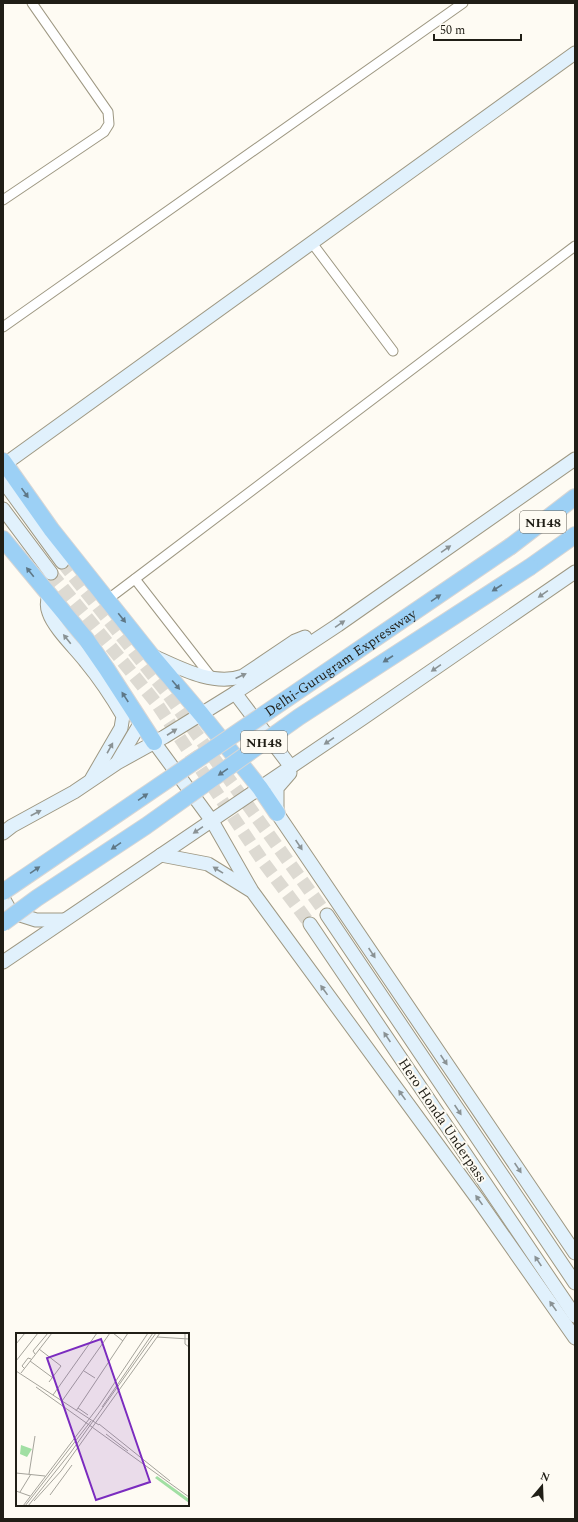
<svg xmlns="http://www.w3.org/2000/svg" width="578" height="1522" font-family="Spectral,serif">
<style>
.lines{fill:none;stroke-linecap:round;stroke-linejoin:round}
.secondary-tunnel{stroke:#dddad2;stroke-width:13;stroke-dasharray:13 6;stroke-linecap:butt}
.street-casing{stroke:#9e9883;stroke-width:11}
.secondary-casing{stroke:#9e9883;stroke-width:15}
.highway-casing{stroke:#d7d6d5;stroke-width:18}
.street{stroke:#fff;stroke-width:9}
.secondary{stroke:#e1f1fc;stroke-width:13}
.highway{stroke:#9cd0f5;stroke-width:16}
.highway-bridge-casing{stroke:#d7d6d5;stroke-width:18;stroke-linecap:butt}
.highway-bridge{stroke:#9cd0f5;stroke-width:16}
.oneway{fill:#5e7786}
.oneway2{fill:#8a9294}
.labels{text-anchor:middle;stroke-width:4;stroke-linejoin:round;paint-order:stroke}
.shield{fill:#fefbf3;stroke:#636058;stroke-width:1}
.shield-label{font-size:13px;font-weight:bold;fill:#201e16}
.street-label{font-size:14px;fill:#201e16;stroke:#fefbf3}
.inset-road{fill:none;stroke:#a5a39b;stroke-width:1}
.view{fill:#7b2cbf;fill-opacity:0.15;stroke:#7b2cbf;stroke-width:2}
.inset-edge{fill:none;stroke:#201e16;stroke-width:2}
</style>
<rect width="100%" height="100%" fill="#fefbf3"/>
<g class="lines">
<g class="secondary-tunnel">
<polyline points="62,562 167,693 327,915"/>
<polyline points="51,573 157,704 264,863 310,924"/>
</g>
<g class="street-casing">
<g id="street">
<polyline points="3,200 104,132 109,124 108,112 32,3"/>
<polyline points="312,243 393,351"/>
<polyline points="3,327 463,3"/>
<polyline points="135,579 212,678"/>
<polyline points="107,600 575,246"/>
</g>
</g>
<g class="secondary-casing">
<g id="secondary">
<polyline points="5,464 575,53"/>
<polyline points="3,481 62,562"/>
<polyline points="3,509 51,573"/>
<path d="M 49,595 C 47,601 46,606 49,613 C 54,628 75,648 86,662 C 100,679 112,697 123,716 L 121,728 L 92,778"/>
<path d="M 151,655 C 178,667 213,687 243,676 L 295,641 L 305,637"/>
<polyline points="235,693 291,767"/>
<polyline points="154,742 212,821 252,891 479,1201 575,1338"/>
<polyline points="118,761 141,722"/>
<polyline points="290,773 277,788 277,813 575,1253"/>
<polyline points="3,833 12,826 74,792 117,763 164,737 235,693 338,625 575,459"/>
<polyline points="161,855 208,864 250,890"/>
<polyline points="3,898 11,912 36,920 64,920"/>
<polyline points="327,915 575,1283"/>
<polyline points="310,924 575,1316"/>
<polyline points="3,962 363,718 575,572"/>
</g>
</g>
<g class="highway-casing">
<g id="highway">
<polyline points="3,461 51,529 151,655 201,714 260,788 277,813"/>
<polyline points="3,539 86,639 106,668 154,742"/>
<polyline points="511,546 575,497"/>
<polyline points="530,567 575,535"/>
</g>
</g>
<use href="#street" class="street"/>
<use href="#secondary" class="secondary"/>
<use href="#highway" class="highway"/>
<g class="highway-bridge-casing">
<g id="highway-bridge">
<path id="s1" d="M 3,892 L 511,546"/>
<polyline points="3,923 37,898 146,826 299,717 530,567"/>
</g>
</g>
<use href="#highway-bridge" class="highway-bridge"/>
</g>
<defs><path id="oneway-solid" d="M-6-.8H1V-3.2L6.5 0L1 3.2V.8H-6Z"/></defs>
<g class="oneway">
<use href="#oneway-solid" transform="translate(25 493) rotate(55)"/>
<use href="#oneway-solid" transform="translate(30 572) rotate(-129)"/>
<use href="#oneway-solid" transform="translate(497 588) rotate(147)"/>
<use href="#oneway-solid" transform="translate(436 598) rotate(-34)"/>
<use href="#oneway-solid" transform="translate(122 618) rotate(51)"/>
<use href="#oneway-solid" transform="translate(388 659) rotate(147)"/>
<use href="#oneway-solid" transform="translate(176 685) rotate(50)"/>
<use href="#oneway-solid" transform="translate(125 697) rotate(-123)"/>
<use href="#oneway-solid" transform="translate(223 772) rotate(145)"/>
<use href="#oneway-solid" transform="translate(143 797) rotate(-34)"/>
<use href="#oneway-solid" transform="translate(116 846) rotate(146)"/>
<use href="#oneway-solid" transform="translate(35 870) rotate(-34)"/>
</g>
<g class="oneway2">
<use href="#oneway-solid" transform="translate(446 549) rotate(-35)"/>
<use href="#oneway-solid" transform="translate(543 594) rotate(145)"/>
<use href="#oneway-solid" transform="translate(340 624) rotate(-34)"/>
<use href="#oneway-solid" transform="translate(67 639) rotate(-129)"/>
<use href="#oneway-solid" transform="translate(436 668) rotate(145)"/>
<use href="#oneway-solid" transform="translate(241 676) rotate(-24)"/>
<use href="#oneway-solid" transform="translate(172 732) rotate(-33)"/>
<use href="#oneway-solid" transform="translate(329 741) rotate(146)"/>
<use href="#oneway-solid" transform="translate(110 748) rotate(-61)"/>
<use href="#oneway-solid" transform="translate(36 813) rotate(-28)"/>
<use href="#oneway-solid" transform="translate(198 830) rotate(146)"/>
<use href="#oneway-solid" transform="translate(299 845) rotate(56)"/>
<use href="#oneway-solid" transform="translate(218 870) rotate(-148)"/>
<use href="#oneway-solid" transform="translate(372 953) rotate(56)"/>
<use href="#oneway-solid" transform="translate(324 990) rotate(-126)"/>
<use href="#oneway-solid" transform="translate(387 1037) rotate(-124)"/>
<use href="#oneway-solid" transform="translate(444 1060) rotate(56)"/>
<use href="#oneway-solid" transform="translate(402 1095) rotate(-126)"/>
<use href="#oneway-solid" transform="translate(458 1110) rotate(56)"/>
<use href="#oneway-solid" transform="translate(518 1168) rotate(56)"/>
<use href="#oneway-solid" transform="translate(479 1200) rotate(-126)"/>
<use href="#oneway-solid" transform="translate(538 1261) rotate(-124)"/>
<use href="#oneway-solid" transform="translate(553 1306) rotate(-125)"/>
</g>
<g class="labels">
<g class="shield">
<rect x="520" y="511" width="46" height="22" rx="3"/>
<rect x="241" y="731" width="46" height="22" rx="3"/>
</g>
<g class="shield-label">
<text x="543" y="527">NH48</text>
<text x="264" y="747">NH48</text>
</g>
<g class="street-label">
<text dy="5" stroke="none"><textPath href="#s1" startOffset="408">Delhi-Gurugram Expressway</textPath></text>
<text transform="translate(443 1120) rotate(56)" y="5">Hero Honda Underpass</text>
</g>
</g>
<g transform="translate(16 1333)">
<rect width="173" height="173" fill="#fefbf3"/>
<path d="M 5,112 L 16,116 L 11,124 L 4,121 ZM 141,143 L 173,166 L 173,170 L 139,145 Z" fill="#a1dfa3"/>
<path class="inset-road" d="M 97,0 L 107,8M 169,0 L 169,11 L 173,14M 141,4 L 173,6M 0,11 L 9,0M 23,16 L 45,33 L 33,49M 19,21 L 17,18 L 32,0M 0,28 L 22,0M 14,28 L 37,45M 8,35 L 6,33 L 12,25 L 15,26M 0,38 L 83,92M 68,38 L 79,45M 5,40 L 36,0M 20,54 L 69,89M 37,62 L 81,0M 46,68 L 94,0M 86,74 L 137,0M 62,75 L 72,82M 60,78 L 112,0M 69,89 L 173,164M 83,91 L 154,148M 90,101 L 112,118M 0,140 L 29,143M 13,141 L 19,103M 0,158 L 14,163M 4,159 L 15,141M 34,162 L 56,132M 18,168 L 45,138 L 144,0M 7,173 L 83,73 L 132,0M 9,173 L 75,88M 12,173 L 55,119 L 140,0"/>
<path class="view" d="M 85,6 L 134,149 L 80,167 L 31,25 Z"/>
<rect width="173" height="173" class="inset-edge"/>
</g>
<rect width="578" height="1522" fill="none" stroke="#201e16" stroke-width="8"/>
<g transform="translate(542 1486) rotate(19)" stroke="#fefbf3" stroke-width="3" paint-order="stroke">
<path d="M0-3L7 15L0 10L-7 15Z" fill="#201e16"/>
<text y="-6" font-size="11" font-weight="bold" text-anchor="middle" fill="#201e16">N</text>
</g>
<path d="M434 34v6h87v-6" fill="none" stroke="#201e16" stroke-width="2"/>
<text x="440" y="34" font-size="12" fill="#201e16" stroke="#fefbf3" stroke-width="3" paint-order="stroke">50 m</text>
</svg>
